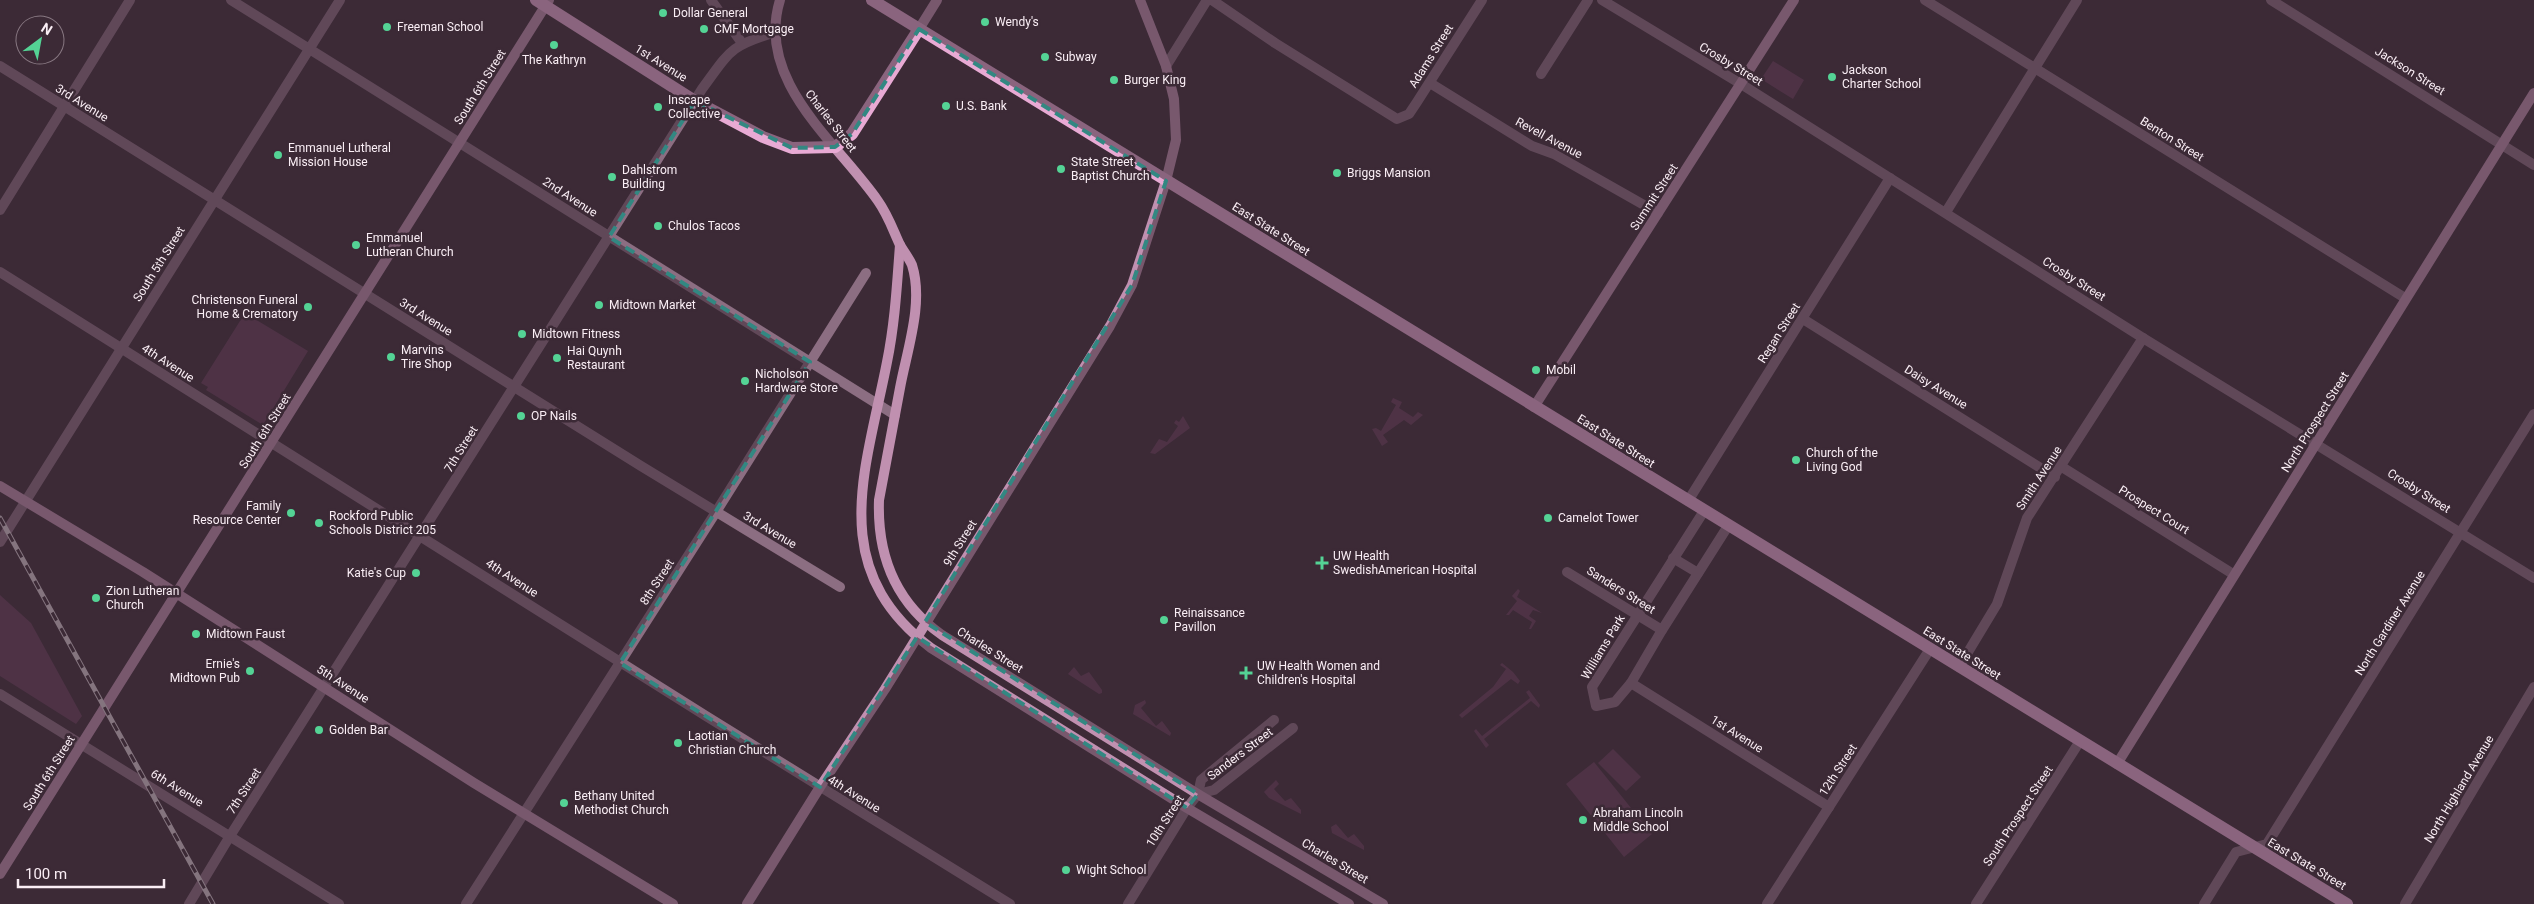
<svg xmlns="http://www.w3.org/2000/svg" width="2534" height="904" font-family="Roboto,sans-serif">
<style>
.green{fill:#643d58}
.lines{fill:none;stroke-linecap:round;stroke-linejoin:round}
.street{stroke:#8c6e82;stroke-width:10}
.secondary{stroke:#c090b0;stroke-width:10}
.primary{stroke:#e8aad4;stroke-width:12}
.rail-casing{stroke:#dccfd6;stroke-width:5}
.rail{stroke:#3c2a36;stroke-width:3;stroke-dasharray:9;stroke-linecap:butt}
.marked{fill:none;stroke:#328882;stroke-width:4;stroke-dasharray:10 6;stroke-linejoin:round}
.poi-dot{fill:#54d395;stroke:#3c2a36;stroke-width:2}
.labels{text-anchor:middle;stroke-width:5;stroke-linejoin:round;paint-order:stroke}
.poi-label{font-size:12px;fill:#faeef5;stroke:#3c2a36;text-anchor:start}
.street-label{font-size:12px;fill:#faeef5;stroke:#3c2a36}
</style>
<rect width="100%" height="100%" fill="#3c2a36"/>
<g class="green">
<polygon points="1773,61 1804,80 1793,99 1761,79"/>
<polygon points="245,313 308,351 263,425 206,390 208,387 201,383"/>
<polygon points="1393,398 1402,402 1399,408 1413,417 1418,412 1423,415 1411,425 1404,420 1383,435 1388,442 1382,446 1372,429 1376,428 1381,431 1396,405 1391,402"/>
<polygon points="1183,416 1190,428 1155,454 1150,453 1159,439 1167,442 1178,426 1174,423 1176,420 1179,422"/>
<polygon points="1518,589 1520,591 1517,597 1542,613 1533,610 1529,616 1536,621 1531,629 1529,629 1532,622 1513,610 1509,615 1506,615 1517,601 1512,596"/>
<polygon points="0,595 31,623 82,716 76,724 0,676"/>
<polygon points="1502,663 1513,672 1520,681 1518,684 1511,679 1462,718 1459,715 1493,687 1506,669 1500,665"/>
<polygon points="1074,667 1081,676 1089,672 1102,690 1102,693 1099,694 1068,674"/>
<polygon points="1529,690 1540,705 1539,708 1531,701 1484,739 1489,745 1486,748 1474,731 1476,729 1482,736 1530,698 1526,692"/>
<polygon points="1145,700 1146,703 1141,708 1156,726 1162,721 1171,733 1170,736 1133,714 1135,705"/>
<polygon points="1613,749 1641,777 1626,791 1598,763"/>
<polygon points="1594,762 1652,834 1624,857 1566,784"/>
<polygon points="1276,780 1279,784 1274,789 1285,801 1291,798 1301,810 1301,814 1269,798 1264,792"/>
<polygon points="1336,824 1348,838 1354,834 1364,846 1364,850 1332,833 1331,827"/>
</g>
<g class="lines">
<g class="street">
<polyline points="231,0 895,415"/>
<polyline points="711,0 742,43"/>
<polyline points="1212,0 1275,43 1397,119 1409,114 1417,102 1482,0"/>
<polyline points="1602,0 1741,84 2143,338 2534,578"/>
<polyline points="1925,0 2405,298"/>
<polyline points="2271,0 2534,165"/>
<polyline points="0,66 641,466 840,587"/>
<polyline points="1166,66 1207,0"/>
<polyline points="1541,74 1588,0"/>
<polyline points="1430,83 1532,146 1554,154 1658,213"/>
<polyline points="0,210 130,0"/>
<polyline points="1946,212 2077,0"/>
<polyline points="0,272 706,716 1010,904"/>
<polyline points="1803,319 2055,477"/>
<polyline points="2062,467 2233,574"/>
<polyline points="1688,501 1890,178"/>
<polyline points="1704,511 1592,687 1596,706 1615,702 1631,683 1662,630 1728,526"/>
<polyline points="0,542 340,0"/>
<polyline points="1673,558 1698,573"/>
<polyline points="1567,572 1662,630"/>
<polyline points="1959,667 1997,604 2027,518 2143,338"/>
<polyline points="1631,683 1829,807"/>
<polyline points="0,694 339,904"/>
<polyline points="1198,794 1214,790 1293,728"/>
<path d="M 189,904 L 230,836 L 702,89 C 730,51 729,46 776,32"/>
<polyline points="466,904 716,512 866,273"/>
<polyline points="1128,904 1187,808 1198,794 1201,780 1274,720"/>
<polyline points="1767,904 1930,649"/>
<polyline points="1976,904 2080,741"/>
<polyline points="2204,904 2236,852 2267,844 2534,414"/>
<polyline points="2405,904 2534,687"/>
</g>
<g class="secondary">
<path d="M 780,0 C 755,81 837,142 878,201 C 888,215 893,230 900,245 C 904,252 909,258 912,265 C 924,303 907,350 900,388 C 893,425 886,462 879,500 C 877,556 895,602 942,635 L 1201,796 L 1383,904"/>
<polyline points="919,29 937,0"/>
<path d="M 900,245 C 897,284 895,323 887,362 C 866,470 825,568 931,648 L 1187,808 L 1349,904"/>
<polyline points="1534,407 1794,0"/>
<polyline points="0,486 143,572 474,783 673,904"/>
<polyline points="2117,764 2534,93"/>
<polyline points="0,874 549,0"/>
<polyline points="747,904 820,787 885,689 1110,326 1132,285 1166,181 1176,140 1174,99 1166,66 1140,0"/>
</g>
<g class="primary">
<polyline points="536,0 695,101 763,137 792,148 835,147 852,134 919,29"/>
<polyline points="872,0 2347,904"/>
</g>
<g class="rail-casing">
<polyline id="rail" points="0,518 213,904"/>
</g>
<use href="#rail" class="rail"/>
</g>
<path d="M0 0H2534V904H0ZM 919,29 L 1166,181 L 1132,285 L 925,622 L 1198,794 L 1187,808 L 917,637 L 820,787 L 620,663 L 810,362 L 609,237 L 695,101 L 792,148 L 835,147 L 852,134 Z" fill="#3c2a36" fill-opacity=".55" fill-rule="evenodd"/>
<path class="marked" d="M 919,29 L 1166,181 L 1132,285 L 925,622 L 1198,794 L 1187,808 L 917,637 L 820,787 L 620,663 L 810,362 L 609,237 L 695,101 L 792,148 L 835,147 L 852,134 Z"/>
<g class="poi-dot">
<circle cx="663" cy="13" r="5"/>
<circle cx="985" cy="22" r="5"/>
<circle cx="387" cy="27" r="5"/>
<circle cx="704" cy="29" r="5"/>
<circle cx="554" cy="45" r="5"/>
<circle cx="1045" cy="57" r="5"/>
<circle cx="1832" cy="77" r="5"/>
<circle cx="1114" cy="80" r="5"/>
<circle cx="946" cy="106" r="5"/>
<circle cx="658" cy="107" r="5"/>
<circle cx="278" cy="155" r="5"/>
<circle cx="1061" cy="169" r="5"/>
<circle cx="1337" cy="173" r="5"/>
<circle cx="612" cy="177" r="5"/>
<circle cx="658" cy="226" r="5"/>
<circle cx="356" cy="245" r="5"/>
<circle cx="599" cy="305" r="5"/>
<circle cx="308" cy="307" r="5"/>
<circle cx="522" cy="334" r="5"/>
<circle cx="391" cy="357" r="5"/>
<circle cx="557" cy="358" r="5"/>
<circle cx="1536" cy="370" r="5"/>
<circle cx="745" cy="381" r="5"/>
<circle cx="521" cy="416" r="5"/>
<circle cx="1796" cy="460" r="5"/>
<circle cx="291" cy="513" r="5"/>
<circle cx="1548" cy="518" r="5"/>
<circle cx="319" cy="523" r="5"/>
<path d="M1319.5 555.5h5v5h5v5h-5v5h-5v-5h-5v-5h5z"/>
<circle cx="416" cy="573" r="5"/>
<circle cx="96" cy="598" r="5"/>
<circle cx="1164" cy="620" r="5"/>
<circle cx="196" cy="634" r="5"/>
<circle cx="250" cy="671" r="5"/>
<path d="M1243.5 665.5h5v5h5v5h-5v5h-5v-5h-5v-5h5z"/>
<circle cx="319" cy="730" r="5"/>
<circle cx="678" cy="743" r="5"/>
<circle cx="564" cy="803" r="5"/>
<circle cx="1583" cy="820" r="5"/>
<circle cx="1066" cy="870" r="5"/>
</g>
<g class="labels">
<g class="poi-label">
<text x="673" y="17">Dollar General</text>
<text x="995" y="26">Wendy's</text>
<text x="397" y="31">Freeman School</text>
<text x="714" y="33">CMF Mortgage</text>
<text x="1055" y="61">Subway</text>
<text x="554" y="64" text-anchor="middle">The Kathryn</text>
<text x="1842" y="74">Jackson<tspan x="1842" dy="14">Charter School</tspan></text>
<text x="1124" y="84">Burger King</text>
<text x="668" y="104">Inscape<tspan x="668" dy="14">Collective</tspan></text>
<text x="956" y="110">U.S. Bank</text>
<text x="288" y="152">Emmanuel Lutheral<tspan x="288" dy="14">Mission House</tspan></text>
<text x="1071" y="166">State Street<tspan x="1071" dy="14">Baptist Church</tspan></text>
<text x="622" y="174">Dahlstrom<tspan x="622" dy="14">Building</tspan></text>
<text x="1347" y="177">Briggs Mansion</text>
<text x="668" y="230">Chulos Tacos</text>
<text x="366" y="242">Emmanuel<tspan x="366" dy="14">Lutheran Church</tspan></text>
<text x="298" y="304" text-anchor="end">Christenson Funeral<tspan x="298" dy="14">Home &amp; Crematory</tspan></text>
<text x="609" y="309">Midtown Market</text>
<text x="532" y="338">Midtown Fitness</text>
<text x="401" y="354">Marvins<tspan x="401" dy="14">Tire Shop</tspan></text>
<text x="567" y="355">Hai Quynh<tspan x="567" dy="14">Restaurant</tspan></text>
<text x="1546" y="374">Mobil</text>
<text x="755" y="378">Nicholson<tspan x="755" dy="14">Hardware Store</tspan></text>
<text x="531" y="420">OP Nails</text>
<text x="1806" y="457">Church of the<tspan x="1806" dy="14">Living God</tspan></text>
<text x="281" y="510" text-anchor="end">Family<tspan x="281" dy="14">Resource Center</tspan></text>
<text x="329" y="520">Rockford Public<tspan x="329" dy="14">Schools District 205</tspan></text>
<text x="1558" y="522">Camelot Tower</text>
<text x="1333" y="560">UW Health<tspan x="1333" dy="14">SwedishAmerican Hospital</tspan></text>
<text x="406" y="577" text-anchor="end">Katie's Cup</text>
<text x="106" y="595">Zion Lutheran<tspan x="106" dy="14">Church</tspan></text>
<text x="1174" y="617">Reinaissance<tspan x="1174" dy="14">Pavillon</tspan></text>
<text x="206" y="638">Midtown Faust</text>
<text x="240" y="668" text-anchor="end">Ernie's<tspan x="240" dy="14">Midtown Pub</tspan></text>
<text x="1257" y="670">UW Health Women and<tspan x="1257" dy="14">Children's Hospital</tspan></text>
<text x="329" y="734">Golden Bar</text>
<text x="688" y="740">Laotian<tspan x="688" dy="14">Christian Church</tspan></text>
<text x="574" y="800">Bethany United<tspan x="574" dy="14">Methodist Church</tspan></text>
<text x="1593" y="817">Abraham Lincoln<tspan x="1593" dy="14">Middle School</tspan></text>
<text x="1076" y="874">Wight School</text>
</g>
<g class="street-label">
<text transform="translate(1431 56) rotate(-58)" y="4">Adams Street</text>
<text transform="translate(661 63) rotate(32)" y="4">1st Avenue</text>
<text transform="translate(1731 64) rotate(31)" y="4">Crosby Street</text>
<text transform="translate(2410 71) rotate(32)" y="4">Jackson Street</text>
<text transform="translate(480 87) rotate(-58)" y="4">South 6th Street</text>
<text transform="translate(82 103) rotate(32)" y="4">3rd Avenue</text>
<text transform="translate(831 121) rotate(52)" y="4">Charles Street</text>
<text transform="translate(1549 138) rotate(28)" y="4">Revell Avenue</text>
<text transform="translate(2172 139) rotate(32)" y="4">Benton Street</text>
<text transform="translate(570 197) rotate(33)" y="4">2nd Avenue</text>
<text transform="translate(1654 197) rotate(-57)" y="4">Summit Street</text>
<text transform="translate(1271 229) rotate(32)" y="4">East State Street</text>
<text transform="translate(159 264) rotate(-58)" y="4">South 5th Street</text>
<text transform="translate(2074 279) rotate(32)" y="4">Crosby Street</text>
<text transform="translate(426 317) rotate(32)" y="4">3rd Avenue</text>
<text transform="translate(1779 333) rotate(-58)" y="4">Regan Street</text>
<text transform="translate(168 363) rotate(33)" y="4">4th Avenue</text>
<text transform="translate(1936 387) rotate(32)" y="4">Daisy Avenue</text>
<text transform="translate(2315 422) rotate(-58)" y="4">North Prospect Street</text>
<text transform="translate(265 431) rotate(-58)" y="4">South 6th Street</text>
<text transform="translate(1616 441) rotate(32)" y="4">East State Street</text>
<text transform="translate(461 449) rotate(-58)" y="4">7th Street</text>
<text transform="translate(2039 478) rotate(-57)" y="4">Smith Avenue</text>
<text transform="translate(2419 491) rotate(32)" y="4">Crosby Street</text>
<text transform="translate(2154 510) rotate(32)" y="4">Prospect Court</text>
<text transform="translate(770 530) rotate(31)" y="4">3rd Avenue</text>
<text transform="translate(960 543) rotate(-58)" y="4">9th Street</text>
<text transform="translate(512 578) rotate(33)" y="4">4th Avenue</text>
<text transform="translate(657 582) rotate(-57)" y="4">8th Street</text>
<text transform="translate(1621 590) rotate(32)" y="4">Sanders Street</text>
<text transform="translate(2390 623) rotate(-58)" y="4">North Gardiner Avenue</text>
<text transform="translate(1603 647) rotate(-59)" y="4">Williams Park</text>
<text transform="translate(990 650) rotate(32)" y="4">Charles Street</text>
<text transform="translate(1962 653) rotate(32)" y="4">East State Street</text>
<text transform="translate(343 684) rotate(33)" y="4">5th Avenue</text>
<text transform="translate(1737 734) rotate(32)" y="4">1st Avenue</text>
<text transform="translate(1240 754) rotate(-37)" y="4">Sanders Street</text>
<text transform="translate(1838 770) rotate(-57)" y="4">12th Street</text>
<text transform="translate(49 773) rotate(-58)" y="4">South 6th Street</text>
<text transform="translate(177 788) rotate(32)" y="4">6th Avenue</text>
<text transform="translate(2459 789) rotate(-59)" y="4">North Highland Avenue</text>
<text transform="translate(244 791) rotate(-57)" y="4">7th Street</text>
<text transform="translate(854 794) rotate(32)" y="4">4th Avenue</text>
<text transform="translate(2018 816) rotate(-57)" y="4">South Prospect Street</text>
<text transform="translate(1165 821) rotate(-57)" y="4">10th Street</text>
<text transform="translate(1335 861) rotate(31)" y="4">Charles Street</text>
<text transform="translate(2307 864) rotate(31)" y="4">East State Street</text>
</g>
</g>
<g transform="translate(40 40) rotate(32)"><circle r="24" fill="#3c2a36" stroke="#887882"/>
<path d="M0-4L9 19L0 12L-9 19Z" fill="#54d395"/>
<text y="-8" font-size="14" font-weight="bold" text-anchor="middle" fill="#faeef5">N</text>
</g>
<path d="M18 879v8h146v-8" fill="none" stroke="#faeef5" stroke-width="2.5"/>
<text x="25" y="879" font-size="15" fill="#faeef5" stroke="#3c2a36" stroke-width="4" paint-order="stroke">100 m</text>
</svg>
